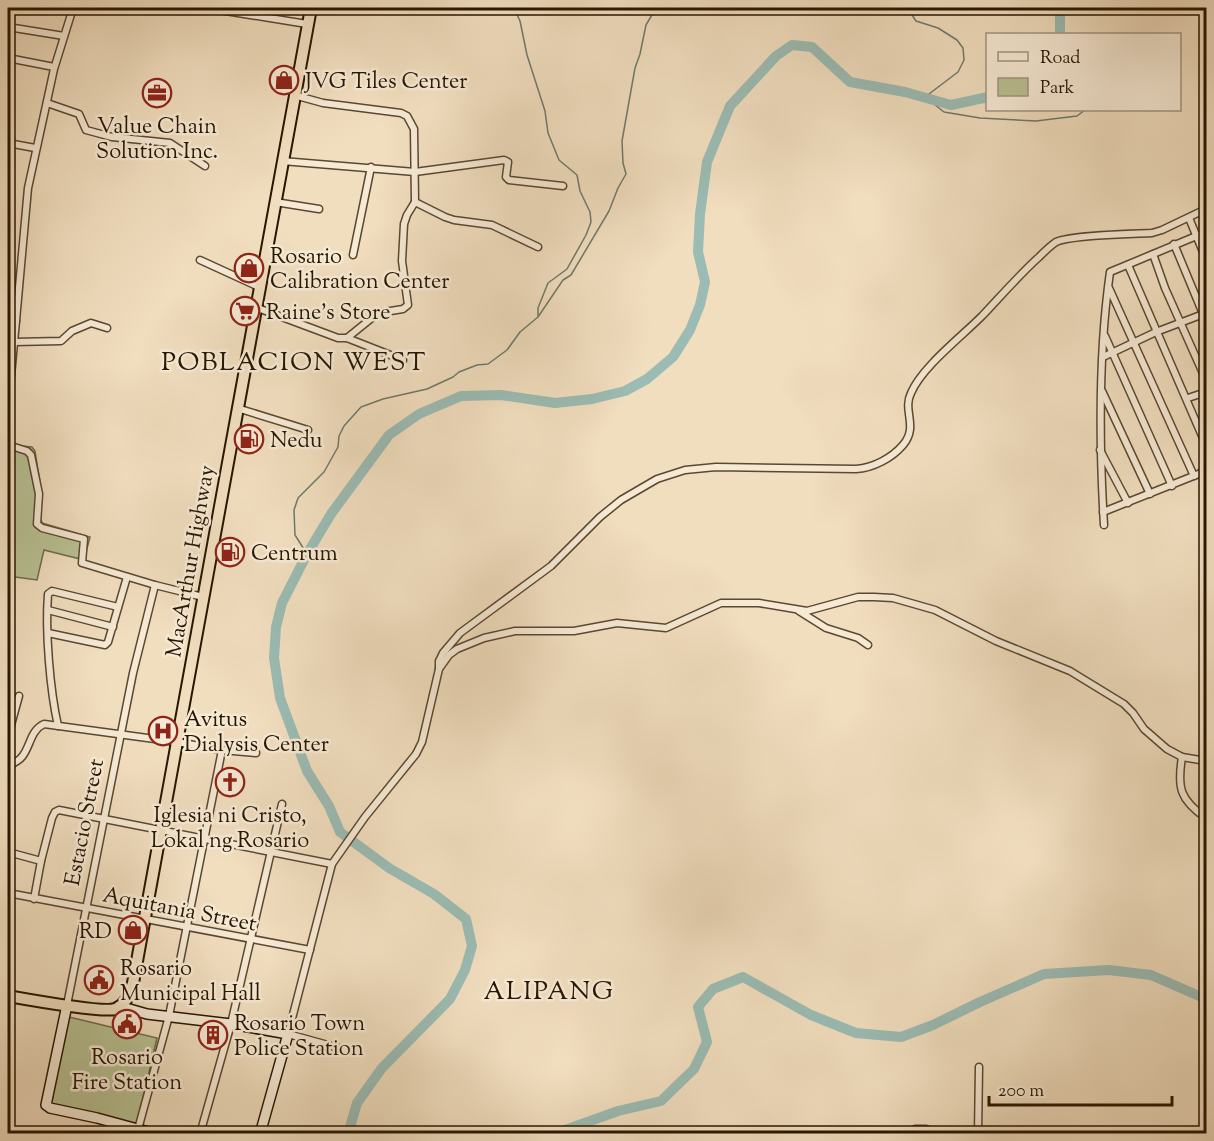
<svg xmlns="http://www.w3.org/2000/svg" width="1214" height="1141" font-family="'Sorts Mill Goudy',serif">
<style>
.green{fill:#b8c294;stroke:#706c4a;stroke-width:1.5}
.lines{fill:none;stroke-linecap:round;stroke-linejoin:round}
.stream{stroke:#6d7a6c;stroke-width:1.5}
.river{stroke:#9bbcb4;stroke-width:10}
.minor-casing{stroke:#5a4830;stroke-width:9}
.secondary-casing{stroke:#271600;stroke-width:12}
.trunk-casing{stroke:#271600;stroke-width:14}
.minor{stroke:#f6ead5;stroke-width:6}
.secondary{stroke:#f6ead5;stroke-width:9}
.trunk{stroke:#f1debf;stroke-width:10}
.labels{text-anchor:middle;stroke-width:5;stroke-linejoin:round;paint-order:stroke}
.poi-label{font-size:22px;fill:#271600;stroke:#f6ead5;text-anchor:start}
.street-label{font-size:22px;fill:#271600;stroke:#f6ead5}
.quarter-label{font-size:26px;letter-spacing:1.5px;fill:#271600;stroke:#f6ead5}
</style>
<rect width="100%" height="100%" fill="#f1debf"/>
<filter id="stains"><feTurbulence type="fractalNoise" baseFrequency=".00333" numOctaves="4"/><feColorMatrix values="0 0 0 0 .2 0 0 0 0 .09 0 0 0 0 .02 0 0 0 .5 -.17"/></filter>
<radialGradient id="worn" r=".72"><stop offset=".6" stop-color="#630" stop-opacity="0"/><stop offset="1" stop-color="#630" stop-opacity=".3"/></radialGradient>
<g class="green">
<polygon points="8,443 12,445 32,447 35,451 40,483 40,515 42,523 90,537 84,560 44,550 37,580 8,576"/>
<polygon points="69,1017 157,1038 137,1124 49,1104"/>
</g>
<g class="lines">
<g class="stream">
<polyline points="514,8 520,21 527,55 545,111 548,133 559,160 577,175 580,191 590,212 591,222 586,235 567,269 548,283 538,308 538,316"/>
<polyline points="910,8 910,12 916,21 938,28 957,40 963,48 964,60 958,72 925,97 944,112 980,118 1036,121 1077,116 1085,110"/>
<polyline points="307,554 295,535 294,510 298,498 324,472 338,447 339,436 344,426 361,407 383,399 427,389 453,377 459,372 477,365 488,364 507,350 520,332 538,317 563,280 571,275 609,211 618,188 626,174 623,163 622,141 635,68 640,54 646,25 656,8"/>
</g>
<g class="river">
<polyline points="1060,34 1060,8"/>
<polyline points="348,1134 357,1103 382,1068 450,999 465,970 472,946 466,919 434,894 389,868 340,832 329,806 307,771 280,698 274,658 276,627 282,603 307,554 331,514 389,435 419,414 461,396 501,395 555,403 592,399 625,391 647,379 673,357 690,330 700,305 705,282 698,252 700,214 707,162 730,106 776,56 792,45 812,47 850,82 905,92 951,105 988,97"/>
<polyline points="554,1134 618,1111 661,1101 694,1069 707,1042 698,1007 713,989 743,977 811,1015 856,1033 901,1037 933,1025 980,1002 1044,974 1109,970 1151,975 1206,999"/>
</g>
<g class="minor-casing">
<g id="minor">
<polyline points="207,8 307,24"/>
<polyline points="8,27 64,36"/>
<polyline points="8,58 54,67"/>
<polyline points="294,95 323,103 401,113 407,116 414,129 415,202 445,217 454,220 492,225 538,247"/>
<polyline points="47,103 79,114 86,130 112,137 170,143 205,166"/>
<polyline points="8,143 35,148"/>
<polyline points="282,161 415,172 504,160 508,162 506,177 509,180 563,186"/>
<polyline points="275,202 319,209"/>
<polyline points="1189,218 1206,259"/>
<polyline points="1174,244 1206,321"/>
<polyline points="1153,254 1165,288 1206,380"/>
<polyline points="353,255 371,167"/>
<polyline points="200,260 259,287"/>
<polyline points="1128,265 1206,445"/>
<polyline points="1109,288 1194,476"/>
<polyline points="255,307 338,338 347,338 403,360"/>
<polyline points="8,317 16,321"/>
<polyline points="1105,336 1172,486"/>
<polyline points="347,338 378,313 403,309 408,305 402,261 404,224 407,215 415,202"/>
<polyline points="14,342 61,341 72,331 91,323 107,328"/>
<polyline points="1103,357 1156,332 1206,313"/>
<polyline points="1102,391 1150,494"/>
<polyline points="1188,398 1206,392"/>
<polyline points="237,408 308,430"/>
<polyline points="8,409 28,188 54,69 73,8"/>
<polyline points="8,445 27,451 31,455 39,494 37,524 42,528 84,539 82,563 155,585 203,597"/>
<polyline points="1100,450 1128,503"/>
<polyline points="1103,512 1206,471"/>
<path d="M 1104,525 C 1099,442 1098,356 1110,272 L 1206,232"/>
<polyline points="48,610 113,627"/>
<polyline points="799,611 826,628 858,638 868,645"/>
<polyline points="48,633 105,645 108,642 127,577"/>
<path d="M 439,669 L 439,661 L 443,653 L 460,633 L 551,566 L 600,517 L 621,500 L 657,479 L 685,470 L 716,467 L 856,469 C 873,468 892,458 903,445 C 919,426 902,411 911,393 C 922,367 961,337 982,316 C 1001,296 1019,275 1039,257 C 1044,252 1050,246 1056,242 C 1070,235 1132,234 1152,233 L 1162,230 L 1206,209"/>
<path d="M 58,726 C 50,690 45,631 48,594 L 52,591 L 118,607"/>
<polyline points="8,736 19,696"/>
<path d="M 1182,757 C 1177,788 1180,800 1206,818"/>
<path d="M 8,765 C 33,759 25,733 44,724 L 177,742 L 222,750 L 256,753"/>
<polyline points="8,852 41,861"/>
<polyline points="8,893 310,950"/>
<polyline points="34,899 41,861 52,818 55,812 59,810 332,864"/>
<polyline points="67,1005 133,673 155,585"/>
<polyline points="346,1050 288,1034 332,864 365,817 416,754 422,742 439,669 449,655 457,649 484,638 515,631 574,631 617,623 666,628 721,603 759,603 807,611 858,597 874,597 893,598 935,610 996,641 1070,671 1124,704 1133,713 1144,729 1167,749 1182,757 1206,761"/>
<polyline points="137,1133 169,1016 222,750"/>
<polyline points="200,1134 231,1024 282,804"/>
<polyline points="911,1134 915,1129 926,1129 942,1134"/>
<polyline points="978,1134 979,1067"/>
</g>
</g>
<g class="secondary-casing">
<g id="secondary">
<polyline points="67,1005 46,1105 50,1108 97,1118 156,1134"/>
<polyline points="119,1006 147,1014 231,1024 288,1034 260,1134"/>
</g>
</g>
<g class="trunk-casing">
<path id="trunk" d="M 8,996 C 25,999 103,1013 115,1009 C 127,1004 129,994 133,983 L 311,8"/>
</g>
<use href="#minor" class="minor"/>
<use href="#secondary" class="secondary"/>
<use href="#trunk" class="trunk"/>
</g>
<defs>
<g id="shop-ring" transform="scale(1.5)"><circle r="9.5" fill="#f6ead5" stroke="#8f2418" stroke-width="1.5"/><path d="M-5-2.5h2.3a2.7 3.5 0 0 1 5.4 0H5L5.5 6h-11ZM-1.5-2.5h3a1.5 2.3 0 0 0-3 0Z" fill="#8f2418"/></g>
<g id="office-ring" transform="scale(1.5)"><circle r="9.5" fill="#f6ead5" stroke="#8f2418" stroke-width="1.5"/><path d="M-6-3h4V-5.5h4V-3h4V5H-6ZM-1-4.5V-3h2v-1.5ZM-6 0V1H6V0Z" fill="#8f2418"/></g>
<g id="supermarket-ring" transform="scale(1.5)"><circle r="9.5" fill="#f6ead5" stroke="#8f2418" stroke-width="1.5"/><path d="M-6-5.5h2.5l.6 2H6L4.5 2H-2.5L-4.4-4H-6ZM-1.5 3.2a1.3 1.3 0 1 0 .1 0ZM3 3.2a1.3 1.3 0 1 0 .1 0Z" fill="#8f2418"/></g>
<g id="fuel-ring" transform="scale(1.5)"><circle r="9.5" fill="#f6ead5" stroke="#8f2418" stroke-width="1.5"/><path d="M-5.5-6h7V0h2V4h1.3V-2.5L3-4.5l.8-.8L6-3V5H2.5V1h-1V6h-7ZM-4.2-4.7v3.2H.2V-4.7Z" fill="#8f2418"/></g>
<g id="hospital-ring" transform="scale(1.5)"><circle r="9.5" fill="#f6ead5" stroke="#8f2418" stroke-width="1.5"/><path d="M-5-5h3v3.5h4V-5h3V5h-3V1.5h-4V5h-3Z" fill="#8f2418"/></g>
<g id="church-ring" transform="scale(1.5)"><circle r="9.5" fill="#f6ead5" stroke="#8f2418" stroke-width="1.5"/><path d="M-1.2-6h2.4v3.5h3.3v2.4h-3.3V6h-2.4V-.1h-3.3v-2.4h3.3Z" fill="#8f2418"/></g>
<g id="civic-ring" transform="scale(1.5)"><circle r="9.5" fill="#f6ead5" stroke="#8f2418" stroke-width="1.5"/><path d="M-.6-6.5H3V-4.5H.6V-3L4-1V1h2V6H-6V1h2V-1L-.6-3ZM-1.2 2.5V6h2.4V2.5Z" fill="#8f2418"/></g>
<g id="building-ring" transform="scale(1.5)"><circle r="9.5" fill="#f6ead5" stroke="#8f2418" stroke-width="1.5"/><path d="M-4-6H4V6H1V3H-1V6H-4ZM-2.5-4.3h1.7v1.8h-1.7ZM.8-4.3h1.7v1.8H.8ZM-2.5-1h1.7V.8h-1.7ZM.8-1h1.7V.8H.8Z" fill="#8f2418"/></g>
</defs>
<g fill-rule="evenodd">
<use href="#shop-ring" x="284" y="80"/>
<use href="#office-ring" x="157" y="93"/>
<use href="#shop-ring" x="249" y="268"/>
<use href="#supermarket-ring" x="245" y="311"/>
<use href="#fuel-ring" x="249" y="439"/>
<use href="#fuel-ring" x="230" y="552"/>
<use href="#hospital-ring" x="163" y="731"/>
<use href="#church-ring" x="230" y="782"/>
<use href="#shop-ring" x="133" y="930"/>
<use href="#civic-ring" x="99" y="980"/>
<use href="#civic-ring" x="127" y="1024"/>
<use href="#building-ring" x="213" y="1035"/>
</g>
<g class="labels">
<g class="poi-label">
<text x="305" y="88">JVG Tiles Center</text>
<text x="157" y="133" text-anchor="middle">Value Chain<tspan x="157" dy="25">Solution Inc.</tspan></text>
<text x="270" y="263">Rosario<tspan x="270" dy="25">Calibration Center</tspan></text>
<text x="266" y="319">Raine's Store</text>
<text x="270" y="447">Nedu</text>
<text x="251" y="560">Centrum</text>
<text x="184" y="726">Avitus<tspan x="184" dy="25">Dialysis Center</tspan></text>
<text x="230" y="822" text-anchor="middle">Iglesia ni Cristo,<tspan x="230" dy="25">Lokal ng Rosario</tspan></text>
<text x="112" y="938" text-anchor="end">RD</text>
<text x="120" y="975">Rosario<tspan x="120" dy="25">Municipal Hall</tspan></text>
<text x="234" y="1030">Rosario Town<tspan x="234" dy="25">Police Station</tspan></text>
<text x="127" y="1064" text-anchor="middle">Rosario<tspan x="127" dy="25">Fire Station</tspan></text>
</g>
<g class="street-label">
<text transform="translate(189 561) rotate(-80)" y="8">MacArthur Highway</text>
<text transform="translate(83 822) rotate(-79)" y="8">Estacio Street</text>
<text transform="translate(180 908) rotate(11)" y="8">Aquitania Street</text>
</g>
<g class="quarter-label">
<text x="294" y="370">POBLACION WEST</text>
<text x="549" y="999">ALIPANG</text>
</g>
</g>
<rect width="1214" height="1141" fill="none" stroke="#f1debf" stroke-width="30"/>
<rect x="9" y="9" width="1196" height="1123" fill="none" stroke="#271600" stroke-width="3"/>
<rect x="15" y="15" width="1184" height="1111" fill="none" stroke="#271600" stroke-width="1.5"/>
<rect x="986" y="33" width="195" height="78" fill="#f6ead5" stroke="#a39580" stroke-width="1.5"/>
<rect x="998" y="52" width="30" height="9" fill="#f6ead5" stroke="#a39580" stroke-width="1.5"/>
<text x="1040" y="63" font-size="18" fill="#271600">Road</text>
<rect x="998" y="78" width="30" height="18" fill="#b8c294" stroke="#a39580" stroke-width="1.5"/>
<text x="1040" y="93" font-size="18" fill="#271600">Park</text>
<path d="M989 1096v9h183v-9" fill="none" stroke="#271600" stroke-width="3"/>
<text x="998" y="1096" font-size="18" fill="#271600" stroke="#f6ead5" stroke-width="4.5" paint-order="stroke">200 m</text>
<rect width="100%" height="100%" filter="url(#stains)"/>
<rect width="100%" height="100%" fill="url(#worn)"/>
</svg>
